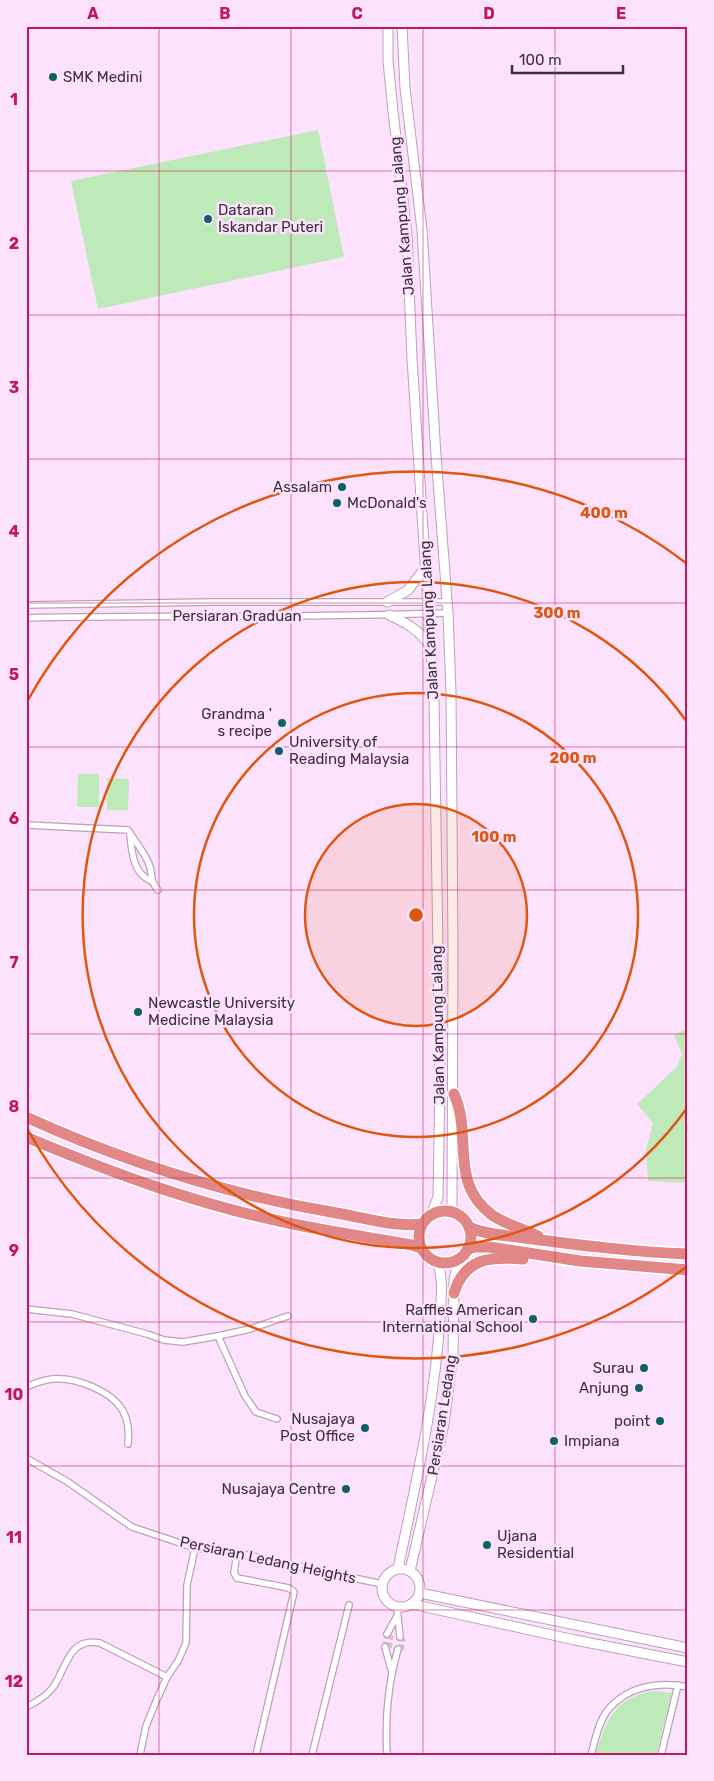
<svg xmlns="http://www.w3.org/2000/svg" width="714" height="1781" font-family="Rubik,sans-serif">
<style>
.green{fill:#beeaba}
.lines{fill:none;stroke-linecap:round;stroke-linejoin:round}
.street-tunnel{stroke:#d6bfd6;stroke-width:5.5;stroke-dasharray:5.5 3;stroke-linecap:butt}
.street-casing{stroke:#bba2bb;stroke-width:8}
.secondary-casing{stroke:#bba2bb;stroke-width:11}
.highway-casing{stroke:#fff;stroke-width:14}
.street{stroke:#fff;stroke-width:5.5}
.secondary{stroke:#fff;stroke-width:9}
.highway{stroke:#e28787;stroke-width:11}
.grid{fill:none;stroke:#c2185b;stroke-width:1;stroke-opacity:0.55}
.ring{fill:none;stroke:#df570e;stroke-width:2.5}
.poi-dot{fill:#106166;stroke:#fde2fd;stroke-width:2}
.labels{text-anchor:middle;stroke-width:5;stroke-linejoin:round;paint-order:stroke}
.poi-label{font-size:15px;fill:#3b313b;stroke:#fde2fd;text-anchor:end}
.street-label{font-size:15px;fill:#3b313b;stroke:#fde2fd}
.centre{fill:#df570e;stroke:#fde2fd;stroke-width:2.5}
.ring-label{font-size:15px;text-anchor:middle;font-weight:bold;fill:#df570e;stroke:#fde2fd;stroke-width:5;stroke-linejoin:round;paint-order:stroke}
.neatline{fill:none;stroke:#c2185b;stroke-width:2}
.grid-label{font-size:16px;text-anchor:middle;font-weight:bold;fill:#c2185b}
</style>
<rect width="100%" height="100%" fill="#fde2fd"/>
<g class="green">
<polygon points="318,130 344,257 98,309 71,181"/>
<polygon points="78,774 99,774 99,807 77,807"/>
<polygon points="107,778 129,779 128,810 107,810"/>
<polygon points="688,1028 688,1183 648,1181 646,1150 653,1123 637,1104 677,1067 682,1054 674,1035"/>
<path d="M 653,1691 L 672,1693 L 656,1755 L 596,1755 C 605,1720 615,1698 653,1691 Z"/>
</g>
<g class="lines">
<g class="street-tunnel">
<polyline points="385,1647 387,1634"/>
<polyline points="389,1648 391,1635"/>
<polyline points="401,1650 403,1638"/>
</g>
<g class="street-casing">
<g id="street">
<polyline points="26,605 210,602 447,602"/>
<path d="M 26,618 C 167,615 307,618 448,613"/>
<path d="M 26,825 L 128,830 C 135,841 144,852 149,864 C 154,877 148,878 158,890"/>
<path d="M 130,835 C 132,853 133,873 151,881"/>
<polyline points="26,1309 72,1314 147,1334 164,1340 183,1342 218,1336 245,1396 256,1412 277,1419"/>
<polyline points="218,1336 250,1329 288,1316"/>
<path d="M 26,1387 C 35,1383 43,1380 52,1379 C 76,1377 113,1391 124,1413 C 129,1423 129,1434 128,1444"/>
<polyline points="26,1458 68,1482 132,1527 195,1548 237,1553 382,1584"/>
<polyline points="237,1553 234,1573 237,1578 289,1588 294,1592 256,1755"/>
<polyline points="397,1607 400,1637"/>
<polyline points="387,1634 397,1616"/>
<polyline points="385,1647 391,1669"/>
<path d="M 26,1707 C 37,1702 47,1696 54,1686 C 67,1666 69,1637 100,1643 L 167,1677"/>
<polyline points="140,1755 146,1726 157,1699 167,1677 178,1661 186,1643 187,1585 195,1548"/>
<polyline points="312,1755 349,1605"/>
<path d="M 387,1755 C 385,1719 388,1683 398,1649"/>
<path d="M 591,1755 C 595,1741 598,1723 607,1711 C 627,1686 658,1681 688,1687"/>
<polyline points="661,1755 678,1685"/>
</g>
</g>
<g class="secondary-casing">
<g id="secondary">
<polyline points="388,26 388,61 393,111 407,235 412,359 434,699 440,1080 438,1197 431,1215"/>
<polyline points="402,26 405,88 422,230 436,455 448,613 451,692 453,948 452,1206 455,1213"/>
<polyline points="387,602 408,590 426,567"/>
<path d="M 389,615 C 407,623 420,631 431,647"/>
<circle cx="401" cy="1588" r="19"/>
<path d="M 398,1569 C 415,1486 435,1403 440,1318 C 441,1301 444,1278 437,1262"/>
<polyline points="410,1571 444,1424 453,1355 454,1280 457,1265 460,1258"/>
<polyline points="420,1593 688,1648"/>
<polyline points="412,1604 575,1640 688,1662"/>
</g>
</g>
<g class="highway-casing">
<g id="highway">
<path d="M 454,1094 C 473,1135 448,1182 492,1215 C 506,1225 523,1228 538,1236"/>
<path d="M 26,1117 C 127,1163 233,1196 342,1214 C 368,1219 396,1227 422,1224"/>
<path d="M 26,1137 C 112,1173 201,1206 293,1224 C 332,1232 373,1238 412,1245 L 421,1248"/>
<circle cx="445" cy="1237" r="26"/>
<path d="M 469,1227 C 485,1235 507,1235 525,1238 C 579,1245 633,1252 688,1254"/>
<polyline points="467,1250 474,1247 489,1247 580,1261 688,1270"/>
<path d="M 454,1293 C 465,1258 490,1256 523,1259"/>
</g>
</g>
<use href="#street" class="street"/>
<use href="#secondary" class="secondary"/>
<use href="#highway" class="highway"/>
</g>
<path class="grid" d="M 159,26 L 159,1755M 291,26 L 291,1755M 423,26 L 423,1755M 555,26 L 555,1755M 26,171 L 688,171M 26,315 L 688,315M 26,459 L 688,459M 26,603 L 688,603M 26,747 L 688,747M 26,890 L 688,890M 26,1034 L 688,1034M 26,1178 L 688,1178M 26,1322 L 688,1322M 26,1466 L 688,1466M 26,1610 L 688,1610"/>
<circle cx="416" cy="915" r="111" fill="#df570e" fill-opacity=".12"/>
<g class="ring">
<circle cx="416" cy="915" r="111"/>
<circle cx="416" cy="915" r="222"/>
<path d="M687 1108A333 333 0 1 1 687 722"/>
<path d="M686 1267A444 444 0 0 1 28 1130M28 700A444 444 0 0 1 686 563"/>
</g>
<g class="poi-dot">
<circle cx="53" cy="77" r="5"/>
<circle cx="208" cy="219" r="5"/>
<circle cx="342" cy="487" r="5"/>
<circle cx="337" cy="503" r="5"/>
<circle cx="282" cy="723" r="5"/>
<circle cx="279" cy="751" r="5"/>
<circle cx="138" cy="1012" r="5"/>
<circle cx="533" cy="1319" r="5"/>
<circle cx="644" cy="1368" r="5"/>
<circle cx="639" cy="1388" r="5"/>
<circle cx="660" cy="1421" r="5"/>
<circle cx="365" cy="1428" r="5"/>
<circle cx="554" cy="1441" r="5"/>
<circle cx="346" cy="1489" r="5"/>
<circle cx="487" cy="1545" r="5"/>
</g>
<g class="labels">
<g class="poi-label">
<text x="63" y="82" text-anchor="start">SMK Medini</text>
<text x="218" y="215" text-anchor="start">Dataran<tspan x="218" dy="17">Iskandar Puteri</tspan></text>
<text x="332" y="492">Assalam</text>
<text x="347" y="508" text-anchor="start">McDonald's</text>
<text x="272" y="719">Grandma '<tspan x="272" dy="17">s recipe</tspan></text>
<text x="289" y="747" text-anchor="start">University of<tspan x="289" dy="17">Reading Malaysia</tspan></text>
<text x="148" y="1008" text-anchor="start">Newcastle University<tspan x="148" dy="17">Medicine Malaysia</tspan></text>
<text x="523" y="1315">Raffles American<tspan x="523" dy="17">International School</tspan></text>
<text x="634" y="1373">Surau</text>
<text x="629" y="1393">Anjung</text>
<text x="355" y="1424">Nusajaya<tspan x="355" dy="17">Post Office</tspan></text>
<text x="650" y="1426">point</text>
<text x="564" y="1446" text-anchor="start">Impiana</text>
<text x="336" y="1494">Nusajaya Centre</text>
<text x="497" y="1541" text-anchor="start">Ujana<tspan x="497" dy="17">Residential</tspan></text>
</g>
<g class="street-label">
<text transform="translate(402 216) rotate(-95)" y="5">Jalan Kampung Lalang</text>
<text x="237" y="621">Persiaran Graduan</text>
<text transform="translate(429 620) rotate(-93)" y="5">Jalan Kampung Lalang</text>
<text transform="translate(438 1025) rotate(-91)" y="5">Jalan Kampung Lalang</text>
<text transform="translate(442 1415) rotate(-81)" y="5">Persiaran Ledang</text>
<text transform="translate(268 1560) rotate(12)" y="5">Persiaran Ledang Heights</text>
</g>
</g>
<circle cx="416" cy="915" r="8" class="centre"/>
<g class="ring-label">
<text x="604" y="518">400 m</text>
<text x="557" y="618">300 m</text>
<text x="573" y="763">200 m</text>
<text x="494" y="842">100 m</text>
</g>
<rect width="714" height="1781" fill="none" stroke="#fde2fd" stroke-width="55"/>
<path d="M512 65v8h111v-8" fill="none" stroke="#3b313b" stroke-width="2.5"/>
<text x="519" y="65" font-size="15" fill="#3b313b" stroke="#fde2fd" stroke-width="4" paint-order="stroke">100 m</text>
<rect x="28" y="28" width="658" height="1726" class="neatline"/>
<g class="grid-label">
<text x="93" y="19">A</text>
<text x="225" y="19">B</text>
<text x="357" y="19">C</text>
<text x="489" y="19">D</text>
<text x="621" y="19">E</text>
<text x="14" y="105">1</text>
<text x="14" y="249">2</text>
<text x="14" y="393">3</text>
<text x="14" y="537">4</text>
<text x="14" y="680">5</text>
<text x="14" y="824">6</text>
<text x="14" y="968">7</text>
<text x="14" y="1112">8</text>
<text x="14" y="1256">9</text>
<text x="14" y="1400">10</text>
<text x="14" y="1543">11</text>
<text x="14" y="1687">12</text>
</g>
</svg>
